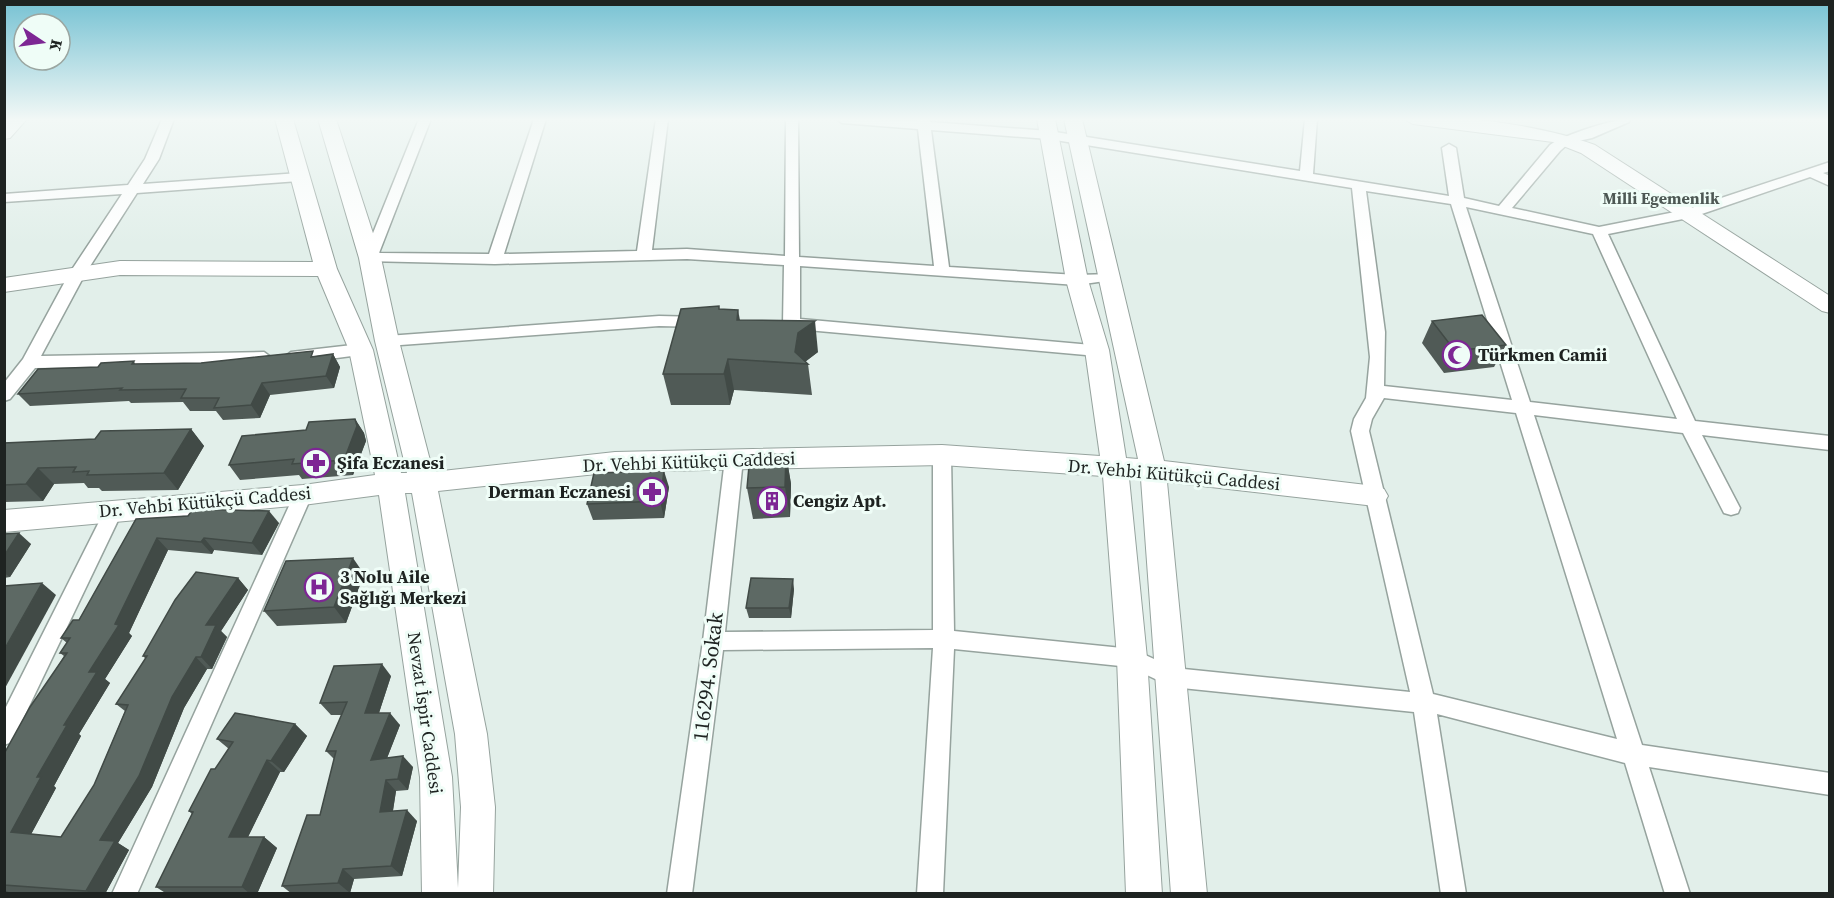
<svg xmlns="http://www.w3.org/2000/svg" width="1834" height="898" font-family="'Source Serif 4',serif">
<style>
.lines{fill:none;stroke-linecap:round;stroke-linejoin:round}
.street-casing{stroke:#96a39e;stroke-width:3}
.secondary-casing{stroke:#96a39e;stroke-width:2}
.street{fill:#fff;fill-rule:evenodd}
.secondary{fill:#fff;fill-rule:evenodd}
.wall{fill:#505a56}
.shaded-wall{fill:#414a46}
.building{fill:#5d6964;stroke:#414a46;stroke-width:1.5}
.labels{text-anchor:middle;stroke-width:6;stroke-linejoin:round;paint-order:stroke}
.far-neighbourhood-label{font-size:16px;font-weight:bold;fill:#4d5854;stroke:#effdf7}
.poi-label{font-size:18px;font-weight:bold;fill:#1e2321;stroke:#effdf7;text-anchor:start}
.street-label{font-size:18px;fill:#1e2321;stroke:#effdf7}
.near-street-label{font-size:21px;fill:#1e2321;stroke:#effdf7}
</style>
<rect width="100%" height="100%" fill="#e2efea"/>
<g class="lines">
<g class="street-casing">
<g id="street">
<polygon points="162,119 174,119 159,159 143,184 299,173 306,177 299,181 137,193 85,274 41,356 264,352 272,358 264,364 35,368 10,399 4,401 4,383 23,359 69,274 122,194 4,202 4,194 128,185 145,159"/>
<path d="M 419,119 L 431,119 L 379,253 L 489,254 L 534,119 L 546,119 L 504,254 L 637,251 L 656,119 L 668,119 L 652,250 L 687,249 L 785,256 L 786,119 L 798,119 L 799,257 L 934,266 L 918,129 L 842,123 L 836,119 L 917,121 L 917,119 L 929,119 L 930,122 L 1049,131 L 1300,171 L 1305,119 L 1317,119 L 1313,174 L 1449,196 L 1442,148 L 1449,144 L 1456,148 L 1464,198 L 1499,206 L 1550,145 C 1564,135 1613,119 1630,119 L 1629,122 L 1592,138 L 1569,143 L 1560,151 L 1512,208 L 1599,227 L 1685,210 L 1830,162 L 1830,171 L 1823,173 L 1830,176 L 1830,186 L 1810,177 L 1693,217 L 1608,234 L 1695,421 L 1830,436 L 1830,450 L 1702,435 L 1740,508 L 1738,513 L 1731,515 L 1724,513 L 1683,433 L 1534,415 L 1642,745 L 1830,773 L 1830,795 L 1649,767 L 1690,894 L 1665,894 L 1625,763 L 1437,714 L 1466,894 L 1441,894 L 1414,712 L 1172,687 L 1130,667 L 954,649 L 943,894 L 917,894 L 933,648 L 723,650 L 692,894 L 667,894 L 703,641 L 725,459 L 728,454 L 740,454 L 743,459 L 725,632 L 933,630 L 933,455 L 936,450 L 948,450 L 951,455 L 954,631 L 1132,649 L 1174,668 L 1410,692 L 1351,431 L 1354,419 L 1366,398 L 1370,357 L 1352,188 L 1049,139 L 931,130 L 949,267 L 1077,275 L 1112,274 L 1115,277 L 1112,280 L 1077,285 L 800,266 L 800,319 L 1103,346 L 1105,350 L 1097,356 L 785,328 L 783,324 L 784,265 L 687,259 L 495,264 L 365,261 L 363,258 ZM 1366,191 L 1451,204 L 1512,400 L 1384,386 L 1385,332 ZM 1466,207 L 1593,234 L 1677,419 L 1530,402 ZM 1384,398 L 1516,413 L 1617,739 L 1433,694 L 1369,431 L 1372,419 Z"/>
<polygon points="659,316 701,317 709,322 701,327 659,326 387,346 379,341 387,336"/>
<polygon points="361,344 369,350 367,354 291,364 283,358 291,352"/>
<polygon points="303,488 310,490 312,495 137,894 112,894 294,495 296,490"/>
<polygon points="114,503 121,505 123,510 12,742 4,745 4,711 105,510 107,505"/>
</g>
</g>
<g class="secondary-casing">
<g id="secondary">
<polygon points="8,119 27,119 10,138 4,139 4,123"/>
<path d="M 275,119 L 293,119 L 337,269 L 373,350 L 401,473 L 407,473 L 375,341 L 359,258 L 318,119 L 336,119 L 381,258 L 399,341 L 433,472 L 615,452 L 942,445 L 1100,456 L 1085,350 L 1066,280 L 1037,119 L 1055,119 L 1088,280 L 1109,350 L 1126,458 L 1138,459 L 1064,119 L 1082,119 L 1164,461 L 1375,486 L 1384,489 L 1388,496 L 1384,503 L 1375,506 L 1167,482 L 1207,894 L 1171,894 L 1141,479 L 1129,478 L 1147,658 L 1162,894 L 1126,894 L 1117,658 L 1103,476 L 942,465 L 615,472 L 438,491 L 487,734 L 495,807 L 493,894 L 422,894 L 420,777 L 379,495 L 303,505 L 4,532 L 4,510 L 303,485 L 375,475 L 349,350 L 318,276 L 120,275 L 4,292 L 4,278 L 120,261 L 313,262 ZM 405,493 L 412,493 L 455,734 L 461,807 L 458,888 L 452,777 Z"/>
<path d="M 1404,119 C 1459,113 1543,126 1595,145 L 1830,296 L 1830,313 L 1822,311 L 1581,153 L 1553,142 L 1413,124 Z"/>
</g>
</g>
<use href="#street" class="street"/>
<use href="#secondary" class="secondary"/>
</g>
<g class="wall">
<polygon points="720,309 740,320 818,352 805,362 808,364 812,395 734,390 730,405 671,405 663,374"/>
<polygon points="1432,321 1506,345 1494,367 1444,373 1422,343"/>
<polygon points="333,354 340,367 334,388 270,395 260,418 223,420 216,411 190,411 183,402 131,403 129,401 30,406 18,394 98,367 134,361 135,364 201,363 316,356"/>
<polygon points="355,419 364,433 366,441 353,475 302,479 299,475 240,480 229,465"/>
<polygon points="191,429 204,446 178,490 102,491 99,488 88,488 84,483 54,484 43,501 4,502 4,443 95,439"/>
<polygon points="786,454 791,484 790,517 753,519 747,488"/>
<polygon points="669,487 664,518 593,520 587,504"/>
<polygon points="136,519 279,523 262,555 214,550 212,554 168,550 129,633 132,636 105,679 110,683 79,734 81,736 54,786 56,788 31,834 61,837 94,785 125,711 116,704 146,659 143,656 238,578 248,590 221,631 227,637 212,669 207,669 184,708 152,787 118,843 129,850 105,894 4,894 4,754 64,656 60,653 67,643 61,638 79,620"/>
<polygon points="4,534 31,544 10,577 4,578"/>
<polygon points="364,574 346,623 277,626 264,611"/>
<polygon points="794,589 791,618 749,618 746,608"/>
<polygon points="391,676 379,713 400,725 387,758 413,767 408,790 396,791 393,811 417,821 402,876 354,879 350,893 292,894 282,886 320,815 334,759 326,751 342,715 331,715 320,703"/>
<polygon points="295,724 307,736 284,772 280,772 248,837 264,837 277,848 257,894 167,894 156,887 192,814 189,811 215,769 229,749 217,739"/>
</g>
<g class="shaded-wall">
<polygon points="738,310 744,341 737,320"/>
<polygon points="815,321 818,352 802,364 795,352 798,333"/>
<polygon points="333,354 340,367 334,388 326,376"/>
<polygon points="728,359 734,390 730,405 724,374"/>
<polygon points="262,383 270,395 260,418 251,405"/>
<polygon points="355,419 364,433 366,441 353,475 344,460"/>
<polygon points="191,429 204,446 178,490 164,473"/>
<polygon points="786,454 791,484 790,517 785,487"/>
<polygon points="38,468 54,484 43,501 26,484"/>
<polygon points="664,471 669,487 664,518 660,501"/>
<polygon points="269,511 279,523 262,555 252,543"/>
<polygon points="19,533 31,544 10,577 4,573 4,556"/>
<polygon points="157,538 168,550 129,633 132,636 105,679 110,683 79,734 81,736 54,786 56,788 27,842 11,832 37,777 64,725 89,672 115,624"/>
<polygon points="204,538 214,550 212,554 201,542"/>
<polygon points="353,558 364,574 346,623 334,607"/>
<polygon points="238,578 248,590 221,631 227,637 212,669 201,657 206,625"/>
<polygon points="793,579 794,589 791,618 789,608"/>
<polygon points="42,583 56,595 4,690 4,650"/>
<polygon points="196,657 207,669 184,708 152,787 118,843 129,850 105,894 92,894 86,891 100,840 172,697"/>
<polygon points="382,664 391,676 375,725 365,713"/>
<polygon points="390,713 400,725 382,771 371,760"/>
<polygon points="295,724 307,736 284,772 271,761"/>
<polygon points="403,756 413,767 408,790 398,779"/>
<polygon points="267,760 280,772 243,847 229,837"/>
<polygon points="386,780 396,791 391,822 380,812"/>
<polygon points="407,810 417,821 402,876 391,866"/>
<polygon points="264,837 277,848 257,894 250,894 242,887"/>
<polygon points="343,869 354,879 350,893 338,883"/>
<polygon points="4,890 11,893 10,894 4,894"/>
</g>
<g class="building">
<polygon points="719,306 719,309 738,310 737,320 815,321 798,333 795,352 808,364 728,359 724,374 663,374 681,309"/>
<polygon points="1482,315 1506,345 1455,351 1432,321"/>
<polygon points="313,351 311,357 333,354 326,376 262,383 251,405 214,408 219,398 181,398 186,389 120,390 122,388 18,394 38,369 98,367 101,363 134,361 132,364 201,363"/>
<polygon points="355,419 357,426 344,460 292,464 294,459 229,465 242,436 306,430 309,422"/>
<polygon points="191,429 164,473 87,475 89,471 73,472 76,467 38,468 26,484 4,485 4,443 95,439 101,431"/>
<polygon points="786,454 785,487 747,488 750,455"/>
<polygon points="664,471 660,501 587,504 594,473"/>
<polygon points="193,509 269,511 252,543 204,538 201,542 157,538 115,624 119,625 89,672 97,672 64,725 67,725 37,777 41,777 11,832 61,837 94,785 128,705 116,704 147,656 143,656 175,600 196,572 238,578 206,625 216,625 201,657 196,657 172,697 139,776 100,840 115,841 86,891 4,885 4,754 30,707 67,653 60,653 70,638 61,638 73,620 79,620 136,519 188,516"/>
<polygon points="19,533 4,556 4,534"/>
<polygon points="353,558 334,607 264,611 286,561"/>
<polygon points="751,578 793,579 789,608 746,608"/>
<polygon points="42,583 4,650 4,586"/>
<polygon points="382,664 365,713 390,713 371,760 403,756 398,779 386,780 380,812 407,810 391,866 343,869 338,883 282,886 307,815 320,815 336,751 326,751 347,702 320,703 334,666"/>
<polygon points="235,713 295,724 271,761 267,760 229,837 264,837 242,887 156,887 193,812 189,811 211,769 215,769 233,742 217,739"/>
</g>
<linearGradient id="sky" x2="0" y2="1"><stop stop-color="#77c2d3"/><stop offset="0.49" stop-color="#f2f8f6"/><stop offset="1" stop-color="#f2f8f6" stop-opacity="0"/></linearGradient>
<rect width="1834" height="244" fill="url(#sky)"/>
<defs>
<g id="mosque-ring" transform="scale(1.5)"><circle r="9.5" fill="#effdf7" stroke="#7d2694" stroke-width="1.5"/><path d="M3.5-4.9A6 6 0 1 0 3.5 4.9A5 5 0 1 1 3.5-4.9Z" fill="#7d2694"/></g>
<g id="pharmacy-ring" transform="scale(1.5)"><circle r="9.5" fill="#effdf7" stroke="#7d2694" stroke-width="1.5"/><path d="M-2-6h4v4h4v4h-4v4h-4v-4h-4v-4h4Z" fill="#7d2694"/></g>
<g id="building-ring" transform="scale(1.5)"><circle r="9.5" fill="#effdf7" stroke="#7d2694" stroke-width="1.5"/><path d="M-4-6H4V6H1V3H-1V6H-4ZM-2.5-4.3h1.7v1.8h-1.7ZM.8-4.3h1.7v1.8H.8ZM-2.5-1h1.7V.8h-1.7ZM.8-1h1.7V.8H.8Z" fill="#7d2694"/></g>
<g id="hospital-ring" transform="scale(1.5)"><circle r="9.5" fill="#effdf7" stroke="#7d2694" stroke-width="1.5"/><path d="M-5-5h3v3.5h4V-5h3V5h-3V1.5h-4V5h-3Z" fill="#7d2694"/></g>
</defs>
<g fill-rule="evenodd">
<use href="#mosque-ring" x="1457" y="355"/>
<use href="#pharmacy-ring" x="316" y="463"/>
<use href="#pharmacy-ring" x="652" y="492"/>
<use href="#building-ring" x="772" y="501"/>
<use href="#hospital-ring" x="319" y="587"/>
</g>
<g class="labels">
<g class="far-neighbourhood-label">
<text x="1661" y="204">Milli Egemenlik</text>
</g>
<g class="poi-label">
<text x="1478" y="361">Türkmen Camii</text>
<text x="337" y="469">Şifa Eczanesi</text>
<text x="631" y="498" text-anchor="end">Derman Eczanesi</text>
<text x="793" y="507">Cengiz Apt.</text>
<text x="340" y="583">3 Nolu Aile<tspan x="340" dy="21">Sağlığı Merkezi</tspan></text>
</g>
<g class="street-label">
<text transform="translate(689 462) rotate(-2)" y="6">Dr. Vehbi Kütükçü Caddesi</text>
<text transform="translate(1174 475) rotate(5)" y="6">Dr. Vehbi Kütükçü Caddesi</text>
<text transform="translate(205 502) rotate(-5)" y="6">Dr. Vehbi Kütükçü Caddesi</text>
<text transform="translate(425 713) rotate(82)" y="6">Nevzat İspir Caddesi</text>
</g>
<g class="near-street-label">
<text transform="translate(708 677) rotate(-83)" y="7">116294. Sokak</text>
</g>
</g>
<rect width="1834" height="898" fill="none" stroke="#1e2321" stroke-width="12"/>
<g transform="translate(42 42) rotate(103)"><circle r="28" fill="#effdf7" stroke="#9ba6a1" stroke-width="1.5"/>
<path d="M0-4.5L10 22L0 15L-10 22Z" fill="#7d2694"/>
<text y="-9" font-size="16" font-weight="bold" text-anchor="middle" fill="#1e2321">K</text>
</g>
</svg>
